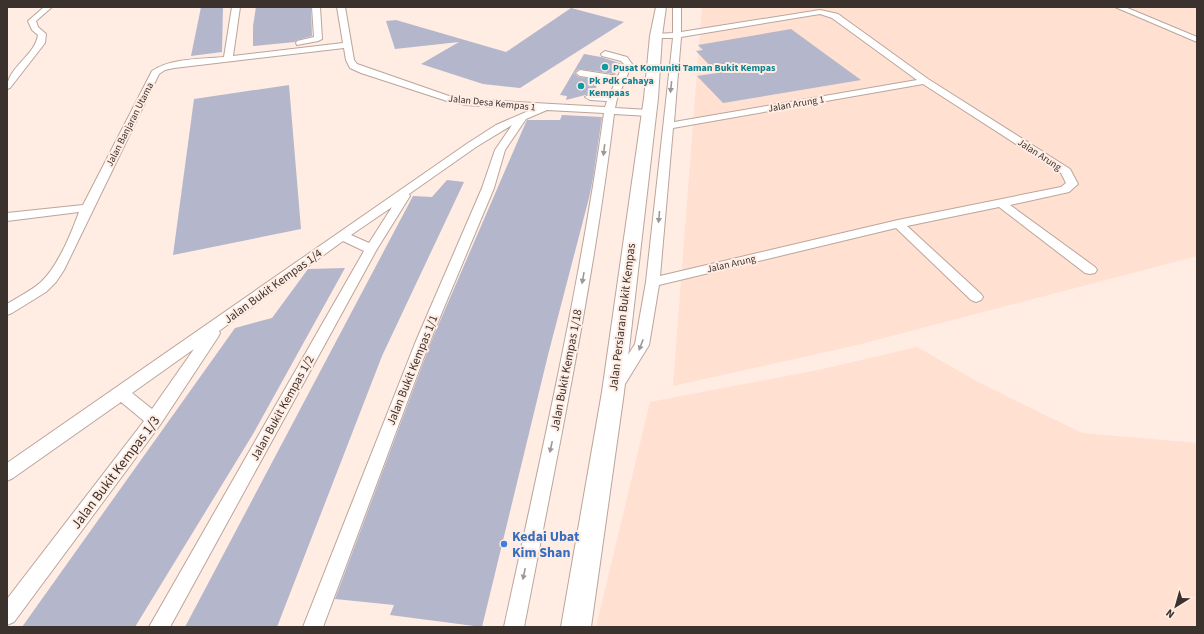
<svg xmlns="http://www.w3.org/2000/svg" width="1204" height="634" font-family="'Source Sans 3',sans-serif">
<style>
.built{fill:#ffe0d1}
.building{fill:#b4b6cb}
.lines{fill:none;stroke-linecap:round;stroke-linejoin:round}
.street-casing{stroke:#bba59b;stroke-width:2}
.secondary-casing{stroke:#bba59b;stroke-width:2}
.street{fill:#fff;fill-rule:evenodd}
.secondary{fill:#fff;fill-rule:evenodd}
.oneway{fill:#9d9896}
.culture-dot{fill:#0f9aa8;stroke:#ffece3;stroke-width:1.5}
.shop-dot{fill:#3f7fe0;stroke:#ffece3;stroke-width:1.5}
.labels{text-anchor:middle;stroke-width:4;stroke-linejoin:round;paint-order:stroke}
.far-culture-label{font-size:10px;font-weight:bold;fill:#0d838f;stroke:#ffece3;text-anchor:start}
.far-street-label{font-size:10px;fill:#3b322e;stroke:#ffece3}
.street-label{font-size:12px;fill:#3b322e;stroke:#ffece3}
.near-street-label{font-size:14px;fill:#3b322e;stroke:#ffece3}
.near-shop-label{font-size:14px;font-weight:bold;fill:#366cbe;stroke:#ffece3;text-anchor:start}
</style>
<rect width="100%" height="100%" fill="#ffece3"/>
<g class="built">
<polygon points="702,7 1197,7 1197,256 857,345 673,386"/>
<polygon points="917,347 980,383 1082,433 1197,443 1197,627 596,627 650,402 823,369"/>
</g>
<g class="building">
<polygon points="201,7 223,7 222,52 191,56"/>
<polygon points="256,7 311,7 312,36 297,40 295,42 253,46 253,26"/>
<polygon points="571,8 624,22 520,88 483,84 421,64 459,42 395,49 386,21 396,20 506,52"/>
<polygon points="791,29 861,80 723,103 697,76 717,73 696,51 703,50 698,45"/>
<polygon points="584,54 601,57 622,64 615,74 579,69 574,73 579,77 600,80 593,93 566,100 567,96 560,95"/>
<polygon points="289,85 301,229 173,255 194,99"/>
<polygon points="562,115 602,117 593,178 589,198 548,355 482,627 390,615 394,605 335,599 431,342 526,122 527,120 560,120"/>
<polygon points="447,180 464,182 382,356 277,627 185,627 413,196 432,197"/>
<polygon points="345,268 253,434 135,627 22,627 235,328 272,318 308,269"/>
</g>
<g class="lines">
<g class="street-casing">
<g id="street">
<path d="M 44,7 L 52,7 L 36,21 L 38,27 L 46,34 L 45,43 L 10,88 L 7,89 C 7,67 35,56 38,35 L 32,30 L 28,21 Z"/>
<path d="M 232,7 L 240,7 L 233,56 L 343,43 L 337,7 L 345,7 L 354,60 L 357,64 L 449,96 L 466,99 L 605,107 L 607,101 L 590,100 L 585,97 L 590,94 L 609,96 L 616,81 L 580,76 L 576,73 L 580,70 L 618,76 L 624,64 L 621,61 L 602,56 L 601,54 L 605,51 L 627,57 L 632,64 L 617,99 L 615,108 L 649,110 L 654,113 L 649,116 L 614,114 C 593,286 557,456 524,627 L 504,627 C 541,456 580,286 604,113 L 547,110 L 526,119 L 505,150 L 494,188 L 430,341 L 323,627 L 303,627 L 416,341 L 482,188 L 495,150 L 512,125 L 476,147 L 409,194 L 410,196 L 377,249 L 170,627 L 149,627 L 364,251 L 343,241 L 219,331 L 220,333 L 218,337 L 160,425 L 14,622 L 7,625 L 7,599 L 144,421 L 121,402 L 13,478 L 7,481 L 7,463 L 468,143 L 496,125 L 533,109 L 466,105 L 447,101 L 361,73 L 350,68 L 346,60 L 344,48 L 174,68 L 165,70 L 159,74 L 64,270 L 56,282 L 46,292 L 12,313 L 7,315 L 7,304 C 18,297 31,291 41,282 C 58,266 71,234 79,212 L 7,221 L 7,213 L 83,205 L 152,71 C 171,58 201,59 224,57 ZM 392,207 L 369,243 L 351,235 ZM 194,349 L 152,409 L 132,393 Z"/>
<polygon points="312,7 320,7 322,39 318,41 297,45 296,43 297,41 314,37"/>
<path d="M 673,7 L 681,7 L 681,32 L 820,10 L 838,14 L 928,79 L 1070,169 L 1078,184 L 1069,192 L 1010,205 L 1095,267 L 1097,270 L 1095,273 L 1090,274 L 1085,273 L 999,207 L 907,226 L 981,294 L 983,297 L 981,300 L 976,302 L 971,300 L 896,228 L 659,285 L 649,345 L 622,389 L 617,391 L 612,389 L 609,385 L 635,344 L 646,282 L 673,38 L 656,38 L 652,36 L 656,34 L 673,33 ZM 820,14 L 832,18 L 917,80 L 674,122 L 681,37 ZM 923,84 L 1061,173 L 1066,183 L 1061,187 L 898,220 L 660,276 L 673,128 Z"/>
<polygon points="1115,7 1125,7 1197,37 1197,42"/>
</g>
</g>
<g class="secondary-casing">
<polygon id="secondary" points="656,7 666,7 662,36 658,98 624,392 591,627 561,627 602,392 644,98 650,36"/>
</g>
<use href="#street" class="street"/>
<use href="#secondary" class="secondary"/>
</g>
<defs><path id="oneway-solid" d="M-6-.8H1V-3.2L6.5 0L1 3.2V.8H-6Z"/></defs>
<g class="oneway">
<use href="#oneway-solid" transform="translate(671 87) rotate(96)"/>
<use href="#oneway-solid" transform="translate(604 150) rotate(97)"/>
<use href="#oneway-solid" transform="translate(659 217) rotate(95)"/>
<use href="#oneway-solid" transform="translate(583 278) rotate(100)"/>
<use href="#oneway-solid" transform="translate(641 345) rotate(111)"/>
<use href="#oneway-solid" transform="translate(551 447) rotate(102)"/>
<use href="#oneway-solid" transform="translate(524 574) rotate(102)"/>
</g>
<g class="culture-dot">
<circle cx="605" cy="67" r="4"/>
<circle cx="581" cy="86" r="4"/>
</g>
<circle class="shop-dot" cx="504" cy="544" r="4"/>
<g class="labels">
<g class="far-culture-label">
<text x="613" y="71">Pusat Komuniti Taman Bukit Kempas</text>
<text x="589" y="84">Pk Pdk Cahaya<tspan x="589" dy="12">Kempaas</tspan></text>
</g>
<g class="far-street-label">
<text transform="translate(492 102) rotate(6)" y="4">Jalan Desa Kempas 1</text>
<text transform="translate(796 103) rotate(-10)" y="4">Jalan Arung 1</text>
<text transform="translate(129 124) rotate(-63)" y="4">Jalan Banjaran Utama</text>
<text transform="translate(1040 154) rotate(33)" y="4">Jalan Arung</text>
<text transform="translate(731 263) rotate(-13)" y="4">Jalan Arung</text>
</g>
<g class="street-label">
<text transform="translate(273 286) rotate(-36)" y="4">Jalan Bukit Kempas 1/4</text>
<text transform="translate(622 317) rotate(-83)" y="4">Jalan Persiaran Bukit Kempas</text>
<text transform="translate(412 370) rotate(-68)" y="4">Jalan Bukit Kempas 1/1</text>
<text transform="translate(566 370) rotate(-79)" y="4">Jalan Bukit Kempas 1/18</text>
<text transform="translate(282 408) rotate(-61)" y="4">Jalan Bukit Kempas 1/2</text>
</g>
<g class="near-street-label">
<text transform="translate(115 472) rotate(-53)" y="5">Jalan Bukit Kempas 1/3</text>
</g>
<g class="near-shop-label">
<text x="512" y="541">Kedai Ubat<tspan x="512" dy="16">Kim Shan</tspan></text>
</g>
</g>
<rect width="1204" height="634" fill="none" stroke="#3b322e" stroke-width="16"/>
<g transform="translate(1176 606) rotate(217)" stroke="#ffece3" stroke-width="3" paint-order="stroke">
<path d="M0-3L7 15L0 10L-7 15Z" fill="#3b322e"/>
<text y="-6" font-size="11" font-weight="bold" text-anchor="middle" fill="#3b322e">N</text>
</g>
</svg>
